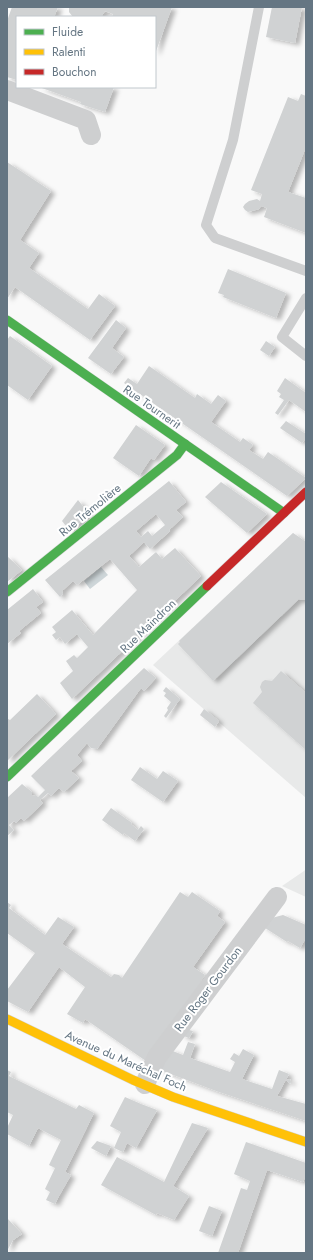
<svg xmlns="http://www.w3.org/2000/svg" width="313" height="1260" font-family="Jost,sans-serif">
<style>
.built{fill:#e8e9e9}
.water{fill:#ced6d9}
.building{fill:#d0d2d3;fill-rule:evenodd;filter:url(#shadow)}
.lines{fill:none;stroke-linecap:round;stroke-linejoin:round}
.fast-casing{stroke:#d5d6d7;stroke-width:10}
.slow-casing{stroke:#d5d6d7;stroke-width:10}
.jam-casing{stroke:#d5d6d7;stroke-width:10}
.lane{stroke:#cecfd0;stroke-width:10}
.street{stroke:#cecfd0;stroke-width:20}
.fast{stroke:#4caf50;stroke-width:9}
.slow{stroke:#ffc107;stroke-width:9}
.jam{stroke:#c62828;stroke-width:9}
.labels{text-anchor:middle;stroke-width:4;stroke-linejoin:round;paint-order:stroke}
.street-label{font-size:12px;fill:#657683;stroke:#fff}
</style>
<defs>
<filter id="shadow"><feDropShadow dx="4.5" dy="2.5" stdDeviation="2" flood-color="#0004"/></filter>
</defs>
<rect width="100%" height="100%" fill="#f9f9f9"/>
<g class="built">
<polygon points="293,533 306,542 306,798 153,665"/>
<polygon points="306,869 306,897 282,886 304,871"/>
</g>
<polygon class="water" points="101,567 108,575 90,589 84,581"/>
<g class="building">
<polygon points="12,7 58,7 54,17 17,17 17,80 7,77 7,21"/>
<polygon points="69,7 172,7 155,54 155,17 112,17 113,14 105,11 101,17 73,17 69,12"/>
<polygon points="272,7 302,7 295,43 266,37"/>
<polygon points="39,87 114,87 105,112 80,104 81,102"/>
<polygon points="301,94 306,96 306,147 288,192 306,198 306,233 264,217 267,208 261,206 259,209 248,212 245,210 243,207 245,204 249,201 257,199 260,201 262,194 251,190 288,97 298,101"/>
<polygon points="7,162 51,191 20,240 39,253 29,268 88,309 99,294 115,306 90,340 15,287 7,299"/>
<polygon points="228,269 286,293 276,318 223,297 224,295 218,293"/>
<polygon points="116,320 126,328 112,348 124,357 111,374 88,358"/>
<polygon points="10,336 52,366 28,400 7,385 7,340"/>
<polygon points="266,341 275,347 269,356 260,350"/>
<polygon points="149,366 195,398 197,394 211,404 218,395 226,401 211,422 240,442 243,438 253,445 249,450 263,459 268,452 306,478 287,496 124,383 128,378 137,384"/>
<polygon points="285,378 306,393 306,412 289,400 278,415 275,413 284,400 279,397 281,394 277,391"/>
<polygon points="286,421 306,434 306,438 302,443 280,428"/>
<polygon points="136,425 165,445 154,460 151,458 139,476 113,458"/>
<path d="M 169,481 L 186,502 L 176,510 L 183,517 L 169,530 L 170,531 L 150,549 L 144,542 L 129,556 L 139,567 L 156,552 L 162,559 L 175,548 L 201,576 L 72,699 L 60,683 L 73,671 L 66,661 L 74,655 L 77,658 L 88,647 L 77,634 L 65,644 L 60,637 L 56,640 L 52,635 L 56,632 L 52,627 L 72,610 L 93,635 L 137,590 L 110,559 L 77,585 L 73,581 L 62,591 L 63,594 L 60,597 L 45,580 ZM 156,514 L 165,525 L 152,536 L 148,531 L 141,537 L 136,531 Z"/>
<polygon points="221,482 267,514 247,533 205,497"/>
<polygon points="78,500 90,515 70,531 62,521"/>
<polygon points="293,533 306,542 306,600 300,600 299,599 213,681 178,644 180,642 179,641"/>
<polygon points="7,556 22,570 7,582"/>
<polygon points="33,589 43,602 36,607 41,613 19,631 21,633 7,644 7,610"/>
<polygon points="144,668 156,678 144,691 141,688 97,749 91,748 87,743 77,755 82,761 71,771 79,778 64,792 59,788 51,796 48,793 40,800 43,803 24,821 21,818 16,823 14,821 9,825 14,830 7,836 7,798 22,784 32,792 32,796 36,795 38,797 45,790 31,776"/>
<polygon points="281,671 306,693 306,750 253,703 262,692 260,687 262,682 265,680 272,681"/>
<polygon points="166,687 180,699 166,718 164,716 168,710 167,708 171,702 164,696 166,693 163,691"/>
<polygon points="37,694 56,714 7,761 7,720 8,719 10,720"/>
<polygon points="204,709 219,721 215,727 200,715"/>
<polygon points="140,767 157,779 163,771 178,781 163,802 131,780"/>
<polygon points="111,808 132,823 131,824 138,830 141,826 144,829 135,841 124,833 123,835 102,820"/>
<polygon points="180,892 188,897 192,892 220,911 217,916 225,922 193,967 205,975 201,981 204,984 146,1061 85,1019 83,1023 67,1014 85,987 59,967 28,1012 7,1001 7,990 35,953 7,933 7,902 11,905 9,908 45,935 58,917 74,927 62,944 111,977 114,974 119,975 122,978"/>
<polygon points="283,915 306,925 306,938 300,948 288,941 287,942 262,926 268,919"/>
<polygon points="185,1029 193,1031 189,1038 181,1035"/>
<polygon points="188,1042 195,1044 190,1058 230,1072 235,1062 230,1059 234,1053 239,1056 243,1049 254,1055 242,1079 272,1089 279,1070 289,1074 277,1096 306,1104 306,1121 219,1092 160,1070 170,1050 183,1055"/>
<polygon points="7,1070 11,1072 9,1076 76,1109 79,1105 94,1113 65,1172 71,1175 59,1196 55,1204 46,1200 50,1192 45,1189 55,1168 49,1165 61,1140 38,1128 29,1146 7,1134 7,1128 13,1115 7,1112"/>
<polygon points="290,1079 291,1082 290,1084 286,1080"/>
<polygon points="125,1097 141,1104 157,1110 136,1148 127,1143 123,1152 114,1148 121,1132 110,1126"/>
<polygon points="192,1123 208,1128 173,1186 189,1196 174,1220 157,1213 156,1215 101,1185 117,1157 164,1182"/>
<polygon points="97,1141 111,1146 106,1156 91,1148"/>
<polygon points="246,1142 306,1163 306,1175 303,1182 267,1170 238,1253 218,1253 241,1188 247,1190 250,1181 234,1174"/>
<polygon points="209,1206 222,1211 212,1236 199,1231"/>
<polygon points="7,1218 22,1234 13,1240 7,1251"/>
</g>
<g class="lines">
<g class="fast-casing">
<g id="fast">
<polyline points="7,320 284,513"/>
<polyline points="7,592 177,455 185,444"/>
<polyline points="7,777 207,586"/>
</g>
</g>
<g class="slow-casing">
<polyline id="slow" points="7,1019 133,1080 173,1097 306,1142"/>
</g>
<g class="jam-casing">
<polyline id="jam" points="207,586 306,492"/>
</g>
<g class="lane">
<polyline points="259,7 233,140 206,225 215,238 306,271"/>
<polyline points="306,298 282,337 306,356"/>
</g>
<g class="street">
<polyline points="7,90 86,120 91,135"/>
<polyline points="145,1084 157,1057 277,897"/>
</g>
<use href="#fast" class="fast"/>
<use href="#slow" class="slow"/>
<use href="#jam" class="jam"/>
</g>
<g class="labels">
<g class="street-label">
<text transform="translate(152 407) rotate(35)" y="4">Rue Tournerit</text>
<text transform="translate(90 510) rotate(-39)" y="4">Rue Trémolière</text>
<text transform="translate(148 626) rotate(-44)" y="4">Rue Maindron</text>
<text transform="translate(208 989) rotate(-53)" y="4">Rue Roger Gourdon</text>
<text transform="translate(126 1061) rotate(24)" y="4">Avenue du Maréchal Foch</text>
</g>
</g>
<rect width="313" height="1260" fill="none" stroke="#657683" stroke-width="16"/>
<rect x="16" y="16" width="140" height="72" fill="#ffffff" stroke="#c1c8cd"/>
<rect x="24" y="29" width="20" height="6" fill="#4caf50" stroke="#c1c8cd"/>
<text x="52" y="36" font-size="12" fill="#657683">Fluide</text>
<rect x="24" y="49" width="20" height="6" fill="#ffc107" stroke="#c1c8cd"/>
<text x="52" y="56" font-size="12" fill="#657683">Ralenti</text>
<rect x="24" y="69" width="20" height="6" fill="#c62828" stroke="#c1c8cd"/>
<text x="52" y="76" font-size="12" fill="#657683">Bouchon</text>
</svg>
